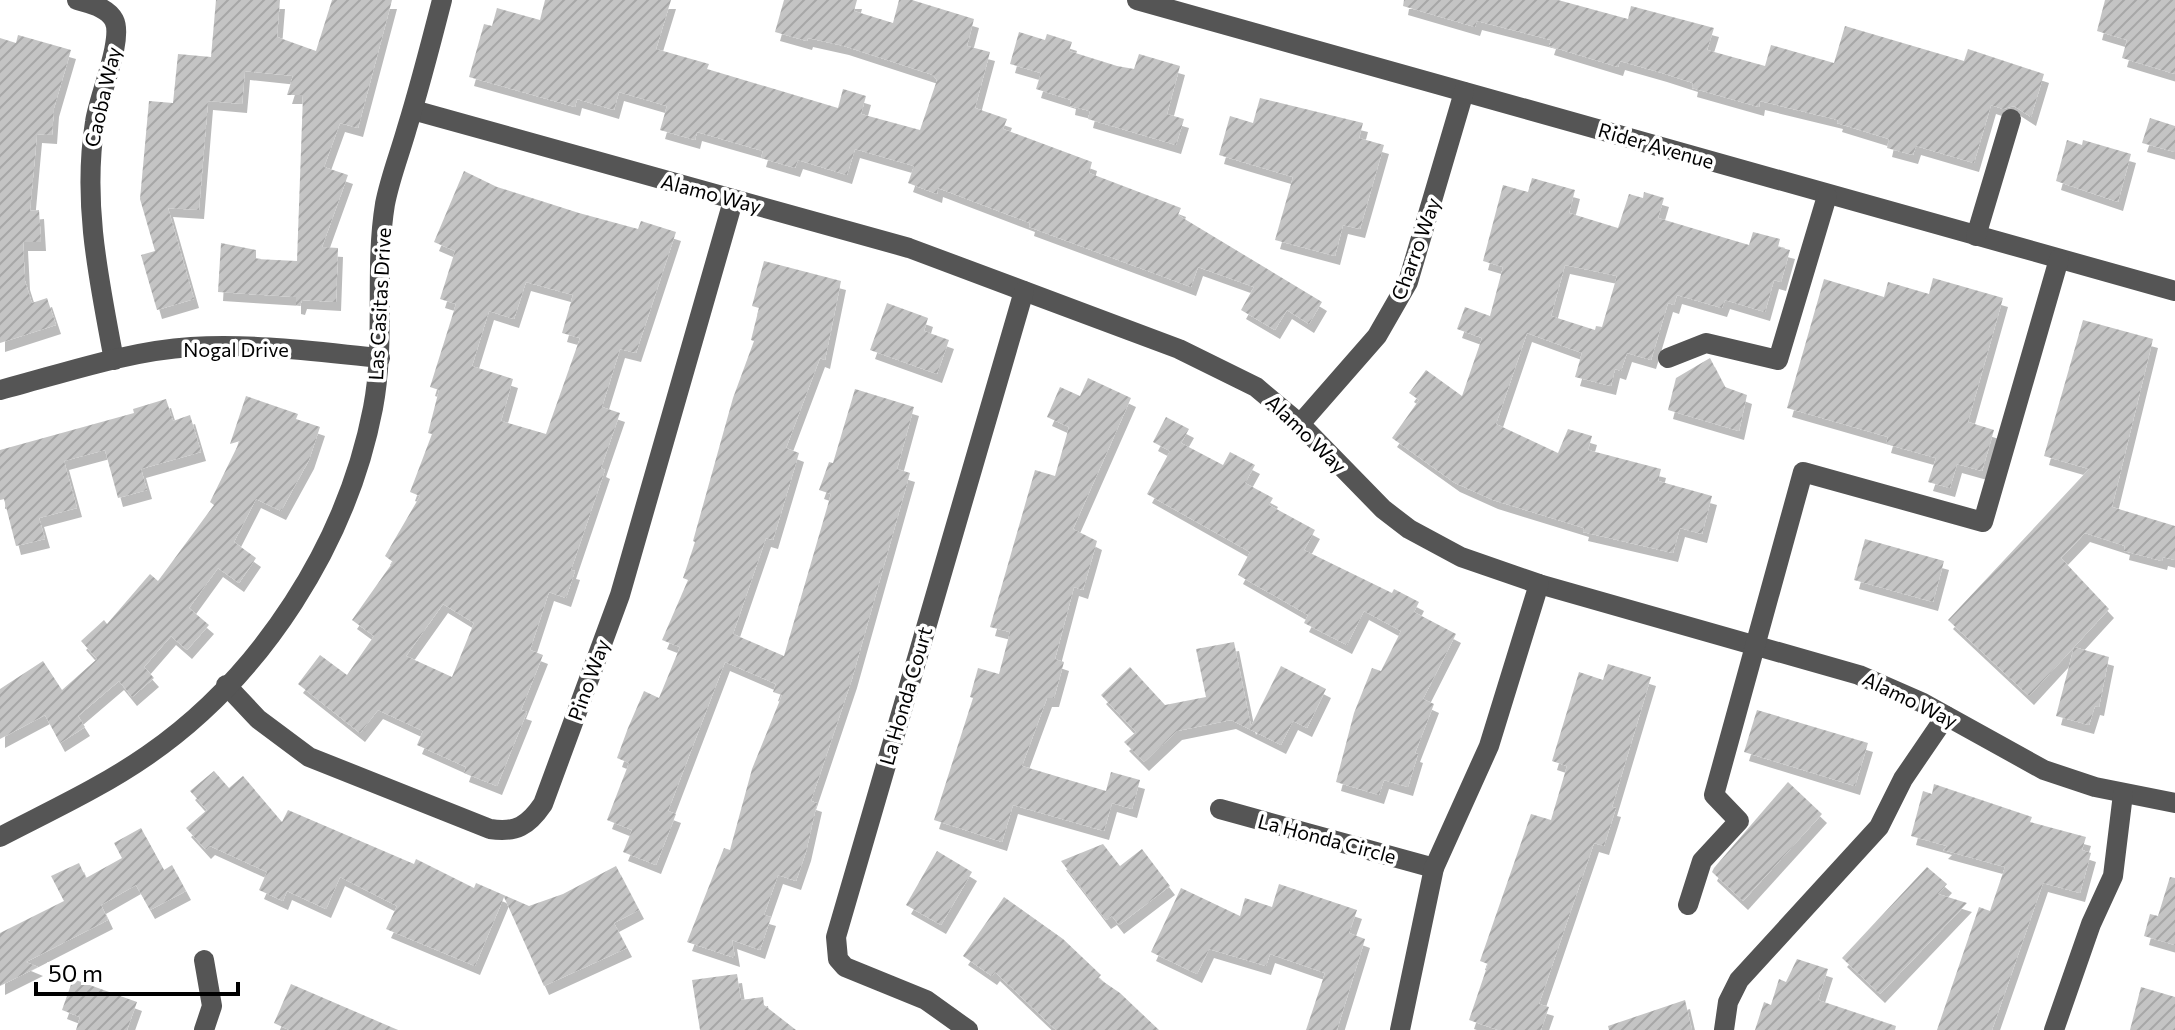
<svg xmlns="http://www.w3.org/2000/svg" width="2175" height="1030" font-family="Commissioner,sans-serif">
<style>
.building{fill:url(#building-hatch);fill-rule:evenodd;filter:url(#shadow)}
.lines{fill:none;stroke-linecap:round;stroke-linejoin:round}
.minor{stroke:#555;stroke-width:20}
.labels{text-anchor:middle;stroke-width:7;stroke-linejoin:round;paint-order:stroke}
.street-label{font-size:20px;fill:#000;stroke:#fff}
</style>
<defs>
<pattern id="building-hatch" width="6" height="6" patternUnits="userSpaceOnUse" patternTransform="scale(2)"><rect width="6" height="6" fill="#c4c4c4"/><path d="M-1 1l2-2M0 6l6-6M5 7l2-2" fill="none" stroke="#a7a7a7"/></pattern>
<filter id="shadow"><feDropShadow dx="5" dy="9" stdDeviation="0" flood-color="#0004"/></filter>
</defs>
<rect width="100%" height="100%" fill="#fff"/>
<g class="building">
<polygon points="216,0 280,0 277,37 316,51 332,0 392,0 358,128 340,123 324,167 348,175 322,247 338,248 336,302 302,300 300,306 296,305 296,297 218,292 221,243 256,250 256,259 297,261 303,95 287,95 293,76 245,71 242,104 208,101 199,210 168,208 194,299 157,310 141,255 155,251 140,199 149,101 173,103 178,54 211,57"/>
<polygon points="545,0 671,0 656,49 709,64 707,69 838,108 843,89 866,96 861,114 920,130 937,80 933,75 844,46 808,38 807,41 775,32 784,0 857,0 854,11 893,23 899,0 912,0 974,19 967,46 990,52 975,108 1007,119 1003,129 1092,162 1089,173 1181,208 1178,215 1322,302 1309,324 1287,310 1275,330 1241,310 1254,287 1198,267 1191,287 1029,227 1030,223 938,188 937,194 908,183 914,166 855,149 847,175 798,160 795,168 761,158 763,151 697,132 695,140 660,130 667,106 619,92 614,110 577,99 575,107 469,77 484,24 492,26 497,8 540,20"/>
<polygon points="1404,0 1558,0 1628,19 1631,6 1714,28 1707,50 1765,66 1771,45 1834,63 1845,26 1964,61 1968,49 2044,74 2031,117 2014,106 2003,109 1991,105 1974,163 1916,146 1913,155 1887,148 1889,139 1837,123 1838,120 1760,101 1759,107 1692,88 1693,83 1662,73 1620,61 1618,67 1549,46 1551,40 1477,21 1475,27 1403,6"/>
<polygon points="2105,0 2175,0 2175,74 2122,58 2127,40 2097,31"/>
<polygon points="1019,32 1045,40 1047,34 1072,42 1069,51 1117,66 1134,69 1139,54 1180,66 1167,114 1184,119 1176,145 1088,119 1090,111 1070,106 1071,100 1036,89 1041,73 1010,64"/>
<polygon points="18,35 71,50 54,108 52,135 37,134 30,211 39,210 41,242 23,242 25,281 32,303 47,298 56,325 0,343 0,38 16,43"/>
<polygon points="1260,98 1363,123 1359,138 1384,145 1360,229 1343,225 1335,256 1275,240 1293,177 1219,155 1230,116 1253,123"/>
<polygon points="2150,118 2175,126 2175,152 2142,143"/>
<polygon points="2067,140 2082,145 2083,140 2131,154 2118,202 2056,181"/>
<path d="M 464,171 L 497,187 L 579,213 L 638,229 L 641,221 L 676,232 L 636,353 L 620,349 L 602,407 L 620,413 L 601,468 L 605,470 L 571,570 L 575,571 L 566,598 L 549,592 L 530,650 L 543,655 L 521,710 L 527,712 L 497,786 L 464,773 L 466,767 L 417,745 L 423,731 L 378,710 L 360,733 L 298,684 L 320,655 L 347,675 L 374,636 L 352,620 L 393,562 L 385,556 L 420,496 L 410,492 L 432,434 L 428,433 L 439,390 L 430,387 L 456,304 L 440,299 L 455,251 L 434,242 ZM 526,282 L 573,295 L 562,333 L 580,338 L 546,434 L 501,421 L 513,379 L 472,366 L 489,311 L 514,319 ZM 443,604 L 474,623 L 452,677 L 406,656 Z"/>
<path d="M 1532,178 L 1575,190 L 1569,213 L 1618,228 L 1629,194 L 1643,198 L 1644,192 L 1664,198 L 1658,218 L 1749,245 L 1753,232 L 1780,239 L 1778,247 L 1790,250 L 1781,282 L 1774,280 L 1765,312 L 1725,300 L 1722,308 L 1677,295 L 1674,305 L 1668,303 L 1651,360 L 1627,353 L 1621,371 L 1615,369 L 1611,386 L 1575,377 L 1582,353 L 1527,333 L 1496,424 L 1558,453 L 1568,429 L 1592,436 L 1588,450 L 1661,469 L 1658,481 L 1712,496 L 1702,534 L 1680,528 L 1673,553 L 1583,532 L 1584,528 L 1493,500 L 1455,483 L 1392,438 L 1419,400 L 1409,393 L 1426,370 L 1462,396 L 1482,338 L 1457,329 L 1465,307 L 1490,316 L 1503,267 L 1483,261 L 1503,185 L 1528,192 ZM 1565,265 L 1617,276 L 1602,327 L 1596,326 L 1595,330 L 1551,316 Z"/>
<polygon points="764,261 841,281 825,360 820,358 786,448 799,453 773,540 766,538 733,634 784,656 831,494 819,490 829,462 833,463 855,389 914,407 897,469 910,473 852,679 811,801 817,803 806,852 796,881 778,875 764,915 771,917 760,950 732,940 735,958 687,942 724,848 730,850 752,769 782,695 773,692 776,684 725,662 668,811 676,814 656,865 623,852 632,830 607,820 629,763 617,758 628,728 644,691 659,698 680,647 662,640 688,580 683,578 695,542 693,541 733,398 754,341 751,340 759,308 752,306"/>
<polygon points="1933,278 2003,298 1968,422 1994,430 1982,471 1957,464 1950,488 1928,482 1936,458 1886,444 1888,437 1787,408 1824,279 1884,297 1888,282 1929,294"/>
<polygon points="887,303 928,318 924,331 949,340 937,374 870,350"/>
<polygon points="2083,320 2153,339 2112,507 2175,526 2175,560 2163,557 2162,561 2124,551 2125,546 2085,533 2061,558 2109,609 2029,696 1948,620 2089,469 2044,456"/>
<polygon points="1710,358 1725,387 1747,395 1739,431 1668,410 1676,378"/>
<polygon points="1088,378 1131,398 1073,529 1097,541 1083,590 1074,587 1055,659 1064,662 1054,698 1047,698 1022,766 1106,791 1111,772 1140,780 1132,809 1112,803 1104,831 1013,805 1002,842 934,820 973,698 970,697 978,668 999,674 1010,632 990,627 1035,470 1055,476 1069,427 1047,417 1060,387 1080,396"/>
<polygon points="246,396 298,414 296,419 320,427 309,460 281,511 256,499 234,542 256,558 239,583 218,568 189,608 209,625 187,650 171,636 144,667 154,678 132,697 119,681 78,716 85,727 60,743 45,715 0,739 0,689 43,661 62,690 97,659 81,641 104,620 107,624 150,574 158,581 214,505 210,502 240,441 230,444"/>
<polygon points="166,399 173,421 190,415 201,452 141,469 147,490 118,498 105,450 64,461 77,508 39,518 45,539 16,546 4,499 0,500 0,450 134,413 133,409"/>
<polygon points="1166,417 1189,429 1181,443 1223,465 1230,452 1255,465 1245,483 1273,498 1269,505 1315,530 1304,550 1392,593 1394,589 1419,602 1414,612 1456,634 1423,699 1434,704 1415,753 1418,754 1408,787 1384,780 1379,795 1336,782 1354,713 1372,668 1381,671 1401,631 1364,611 1347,645 1304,623 1308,615 1238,575 1250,552 1147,494 1170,451 1153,442"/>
<polygon points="1865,539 1944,561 1933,602 1854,580"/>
<polygon points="1234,642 1251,726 1281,666 1326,689 1307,728 1293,721 1281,745 1231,720 1177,731 1144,762 1124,742 1136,732 1101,695 1130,667 1165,705 1206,697 1196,649"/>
<polygon points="2074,647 2109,657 2099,707 2095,706 2089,725 2056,716"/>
<polygon points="1608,664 1651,677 1612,807 1616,808 1604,846 1594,843 1539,1004 1549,1007 1541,1030 1498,1030 1469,1020 1488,964 1480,961 1531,814 1551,820 1567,766 1552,761 1579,672 1603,680"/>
<polygon points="1757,710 1868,743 1855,786 1744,752"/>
<polygon points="214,771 229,788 243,776 282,822 288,810 414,864 416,859 474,888 476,883 529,906 563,894 616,866 639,910 614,923 627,948 544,986 504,897 475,966 386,929 397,906 340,877 326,909 287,891 283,901 259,890 267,872 210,846 206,850 186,828 207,810 190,791"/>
<polygon points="1788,782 1822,814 1743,901 1712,872 1714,868"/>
<polygon points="1934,784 2032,817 2030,822 2086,837 2082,850 2091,853 2080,893 2043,883 1992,1030 1937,1030 1979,907 1990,911 2005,867 1943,850 1947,846 1911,836 1923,791 1932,794"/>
<polygon points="141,828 164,870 172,865 186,891 150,910 136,885 101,905 108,920 26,962 38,967 0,986 0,933 64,901 51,876 79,863 86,878 122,858 114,843"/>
<polygon points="1103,844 1120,866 1142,849 1170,886 1119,925 1112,916 1106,920 1061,861"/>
<polygon points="937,851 972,872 941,925 906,905"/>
<polygon points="1927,867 1947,884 1938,894 1967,903 1880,994 1842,958"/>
<polygon points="2170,877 2175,878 2175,945 2144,936 2150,914 2158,916"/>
<polygon points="1279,884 1357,910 1349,933 1365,939 1337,1030 1306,1030 1325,973 1270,954 1266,966 1209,949 1197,974 1151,952 1181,888 1240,916 1245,898 1272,907"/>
<polygon points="1004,897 1063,939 1101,975 1098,978 1120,993 1159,1030 1056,1030 995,972 992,976 963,956"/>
<polygon points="1797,959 1828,969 1818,1000 1896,1026 1895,1030 1755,1030 1764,1002 1771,1005 1779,979 1786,982"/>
<polygon points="737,974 741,1000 763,997 764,1005 796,1030 700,1030 692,980"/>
<polygon points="73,979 137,1002 127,1030 76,1030 80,1017 62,1010"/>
<polygon points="291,984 398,1030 289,1030 274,1023"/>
<polygon points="2141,987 2175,997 2175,1030 2130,1030"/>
<polygon points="1685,1000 1692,1030 1609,1030 1608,1026"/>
</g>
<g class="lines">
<g class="minor">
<path d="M 77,0 C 90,4 107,7 114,20 C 124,39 98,98 95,122 C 82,203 99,280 114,360"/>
<polyline points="1137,0 2175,291"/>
<polyline points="413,110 909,248 1179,349 1256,387 1300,424 1383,509 1409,529 1461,557 1539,584 1859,675 1923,703 2044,770 2095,787 2175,803"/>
<polyline points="1976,236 2011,119"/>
<polyline points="1668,358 1706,343 1778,360 1827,196"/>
<path d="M 0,390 C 62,374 127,351 191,347 C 254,343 318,352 380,358"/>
<polyline points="1300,424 1377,336 1408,282 1464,92"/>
<path d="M 226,685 L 258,719 L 309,757 L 490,829 C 516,833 528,826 543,804 L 620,595 L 733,201"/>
<polyline points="1220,809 1434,868"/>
<path d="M 0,837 C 50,811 102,787 148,755 C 262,676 347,543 373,408 C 386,340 374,271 385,204 C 390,178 400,153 407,128 C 420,86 431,43 442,0"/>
<polyline points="1688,905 1702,861 1739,821 1714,795 1803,472 1983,522 2059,259"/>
<polyline points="204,1030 212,1006 204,960"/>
<polyline points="968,1030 926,1000 845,967 838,959 836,937 1024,291"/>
<polyline points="1400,1030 1434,868 1489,746 1539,584"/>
<polyline points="1724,1030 1728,1002 1739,980 1879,827 1903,779 1946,716"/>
<polyline points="2054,1030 2091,924 2113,876 2123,794"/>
</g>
</g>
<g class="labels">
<g class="street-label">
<text transform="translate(103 97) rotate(-77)" y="7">Caoba Way</text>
<text transform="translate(1656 146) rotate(16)" y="7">Rider Avenue</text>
<text transform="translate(711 194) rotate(15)" y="7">Alamo Way</text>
<text transform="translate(1416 249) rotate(-70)" y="7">Charro Way</text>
<text transform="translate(380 304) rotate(-87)" y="7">Las Casitas Drive</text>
<text x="236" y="357">Nogal Drive</text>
<text transform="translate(1306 434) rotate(44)" y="7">Alamo Way</text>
<text transform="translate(589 680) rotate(-70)" y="7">Pino Way</text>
<text transform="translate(906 696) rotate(-74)" y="7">La Honda Court</text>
<text transform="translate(1910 700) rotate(26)" y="7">Alamo Way</text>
<text transform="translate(1327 839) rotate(15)" y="7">La Honda Circle</text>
</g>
</g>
<path d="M36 982v12h202v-12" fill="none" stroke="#000000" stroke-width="4"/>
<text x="48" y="982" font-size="24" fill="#000000" stroke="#ffffff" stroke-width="6" paint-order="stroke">50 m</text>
</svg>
